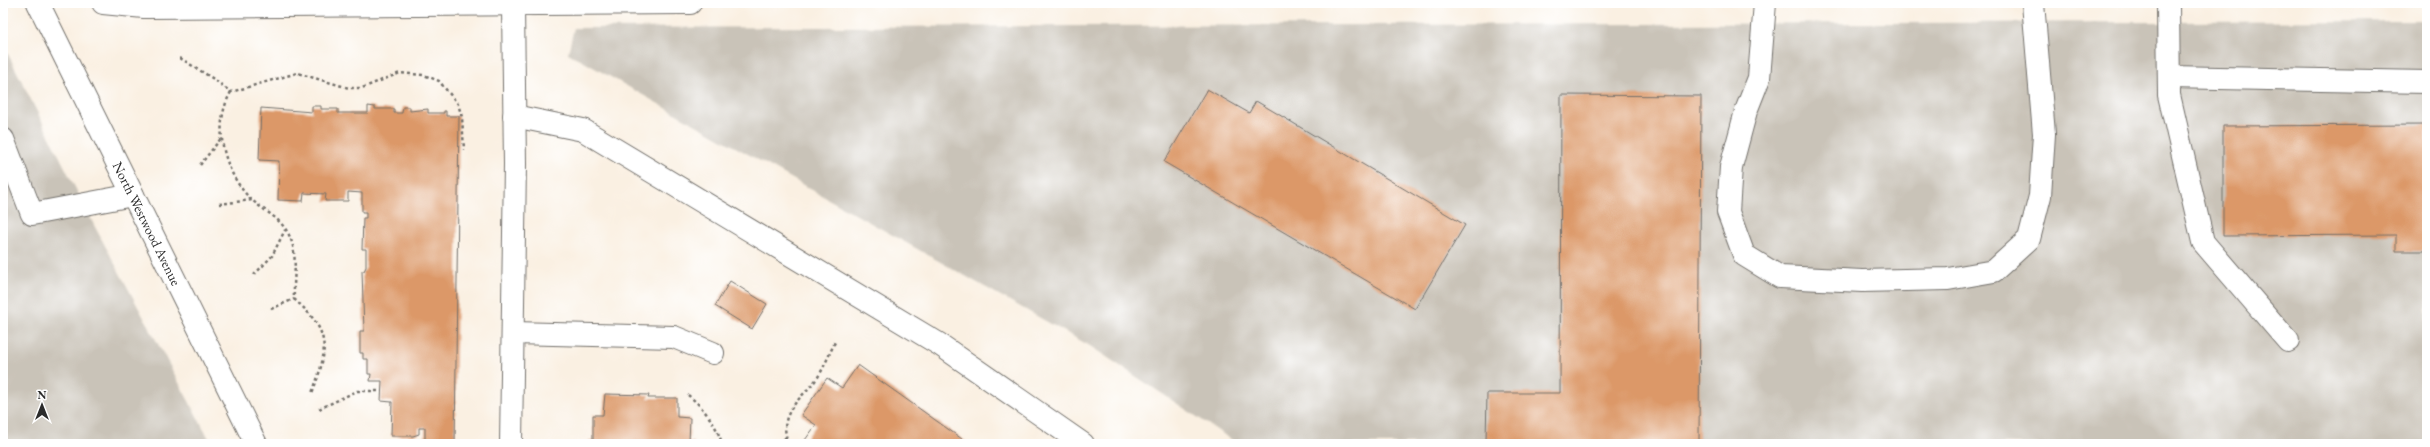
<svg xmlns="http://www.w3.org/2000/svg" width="2430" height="447" font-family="'EB Garamond',serif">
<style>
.industrial{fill:#c9c3b8}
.building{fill:#dc9867}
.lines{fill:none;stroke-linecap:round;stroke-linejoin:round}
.minor-casing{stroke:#73706b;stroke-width:24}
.major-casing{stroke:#73706b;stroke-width:24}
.path{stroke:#73706b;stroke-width:2.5;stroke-dasharray:3 3;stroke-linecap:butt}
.minor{stroke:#fff;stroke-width:22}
.major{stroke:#fff;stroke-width:22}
.labels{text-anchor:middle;stroke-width:3;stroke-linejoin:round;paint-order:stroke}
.street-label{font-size:14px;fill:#2b2b2b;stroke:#fff}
</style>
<rect width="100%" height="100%" fill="#fff"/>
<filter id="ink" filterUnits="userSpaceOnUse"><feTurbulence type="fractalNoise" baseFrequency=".025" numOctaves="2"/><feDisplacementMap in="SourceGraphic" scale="8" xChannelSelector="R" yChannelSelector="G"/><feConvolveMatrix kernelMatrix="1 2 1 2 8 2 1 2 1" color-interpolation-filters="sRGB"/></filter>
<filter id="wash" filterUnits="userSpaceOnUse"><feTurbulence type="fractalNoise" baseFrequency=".012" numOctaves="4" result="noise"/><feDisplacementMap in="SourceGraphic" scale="16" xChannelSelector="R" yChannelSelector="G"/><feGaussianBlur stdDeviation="0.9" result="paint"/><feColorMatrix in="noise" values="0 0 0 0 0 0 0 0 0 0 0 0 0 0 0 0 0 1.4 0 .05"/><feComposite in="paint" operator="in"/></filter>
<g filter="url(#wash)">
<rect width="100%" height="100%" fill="#faf0e2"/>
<g class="industrial">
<polygon points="2427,21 2427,444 1238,444 1090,346 568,53 574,28"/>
<polygon points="3,52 7,52 95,227 212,444 3,444"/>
</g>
<g id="blocks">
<g class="building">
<polygon points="1207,89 1249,113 1256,101 1465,225 1415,309 1164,162"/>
<polygon points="1561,95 1701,96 1699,443 1486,442 1487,393 1560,393"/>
<polygon points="312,106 321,106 321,109 338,109 338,113 368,113 368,106 375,107 375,109 394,109 394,113 402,113 403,107 410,107 410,111 428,109 428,113 444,113 444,111 446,111 446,116 459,116 455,444 425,444 425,428 419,428 419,434 413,436 391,436 392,402 381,401 382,381 370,381 371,374 368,374 368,359 363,359 363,353 360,353 360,331 364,331 362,271 364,271 366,267 366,249 362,249 363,218 366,218 366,212 362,212 362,193 348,192 348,201 325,201 326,194 304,193 303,201 278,200 279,161 259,160 261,108 312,112"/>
<polygon points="2427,125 2427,251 2396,251 2396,235 2223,236 2223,126"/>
<polygon points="730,281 767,304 752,329 715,306"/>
<polygon points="858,365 969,444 810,444 805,440 816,425 801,415 827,378 842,388"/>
<polygon points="605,394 649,395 648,398 677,398 677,417 690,418 689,442 694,442 694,444 589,444 589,440 593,440 593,415 603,415"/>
</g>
</g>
</g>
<g filter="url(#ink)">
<use href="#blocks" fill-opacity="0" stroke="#73706b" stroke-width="1"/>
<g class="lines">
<g class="minor-casing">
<g id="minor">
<path id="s1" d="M 38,3 L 256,444"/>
<polyline points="1765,3 1759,78 1746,111 1731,167 1728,212 1744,255 1780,277 1862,281 1948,279 1994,271 2029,239 2040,196 2044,134 2033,3"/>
<polyline points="2168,3 2169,95 2203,242 2288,341"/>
<polyline points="2169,77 2427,82"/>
<polyline points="514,116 583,130 939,344 1083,444"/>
<polyline points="3,139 32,214 133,195"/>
<polyline points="513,333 674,337 713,353"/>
<polyline points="511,444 515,164 513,6"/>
</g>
</g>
<g class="major-casing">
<polyline id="major" points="103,3 144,7 690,3"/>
</g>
<g class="path">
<polyline points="180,58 212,78 231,92 297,73 349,88 362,88 400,73 424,75 439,81 458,104 462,117 464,150"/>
<path d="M 231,92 C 213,124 222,166 246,194 C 259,209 278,215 288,233 C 299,253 293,277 294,299 C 331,331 329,349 312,393"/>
<polyline points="200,165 222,137"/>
<polyline points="219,204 252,200"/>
<polyline points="254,275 272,256 285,230"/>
<polyline points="271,309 294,299"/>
<path d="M 688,395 C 703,407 717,425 722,444"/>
<polyline points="319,409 357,391 381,391"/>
<polyline points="780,444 786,437"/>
<path d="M 789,444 C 775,413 803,398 818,377 C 825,366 830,352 836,340"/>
</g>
<use href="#minor" class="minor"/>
<use href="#major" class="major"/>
</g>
</g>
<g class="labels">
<g class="street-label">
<text dy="5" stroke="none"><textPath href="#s1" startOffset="246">North Westwood Avenue</textPath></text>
</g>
</g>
<rect width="2430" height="447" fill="none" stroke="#fff" stroke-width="16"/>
<g transform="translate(42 405)" stroke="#ffffff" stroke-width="3" paint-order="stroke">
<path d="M0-3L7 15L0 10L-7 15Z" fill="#2b2b2b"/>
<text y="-6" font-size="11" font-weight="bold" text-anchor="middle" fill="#2b2b2b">N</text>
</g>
</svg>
